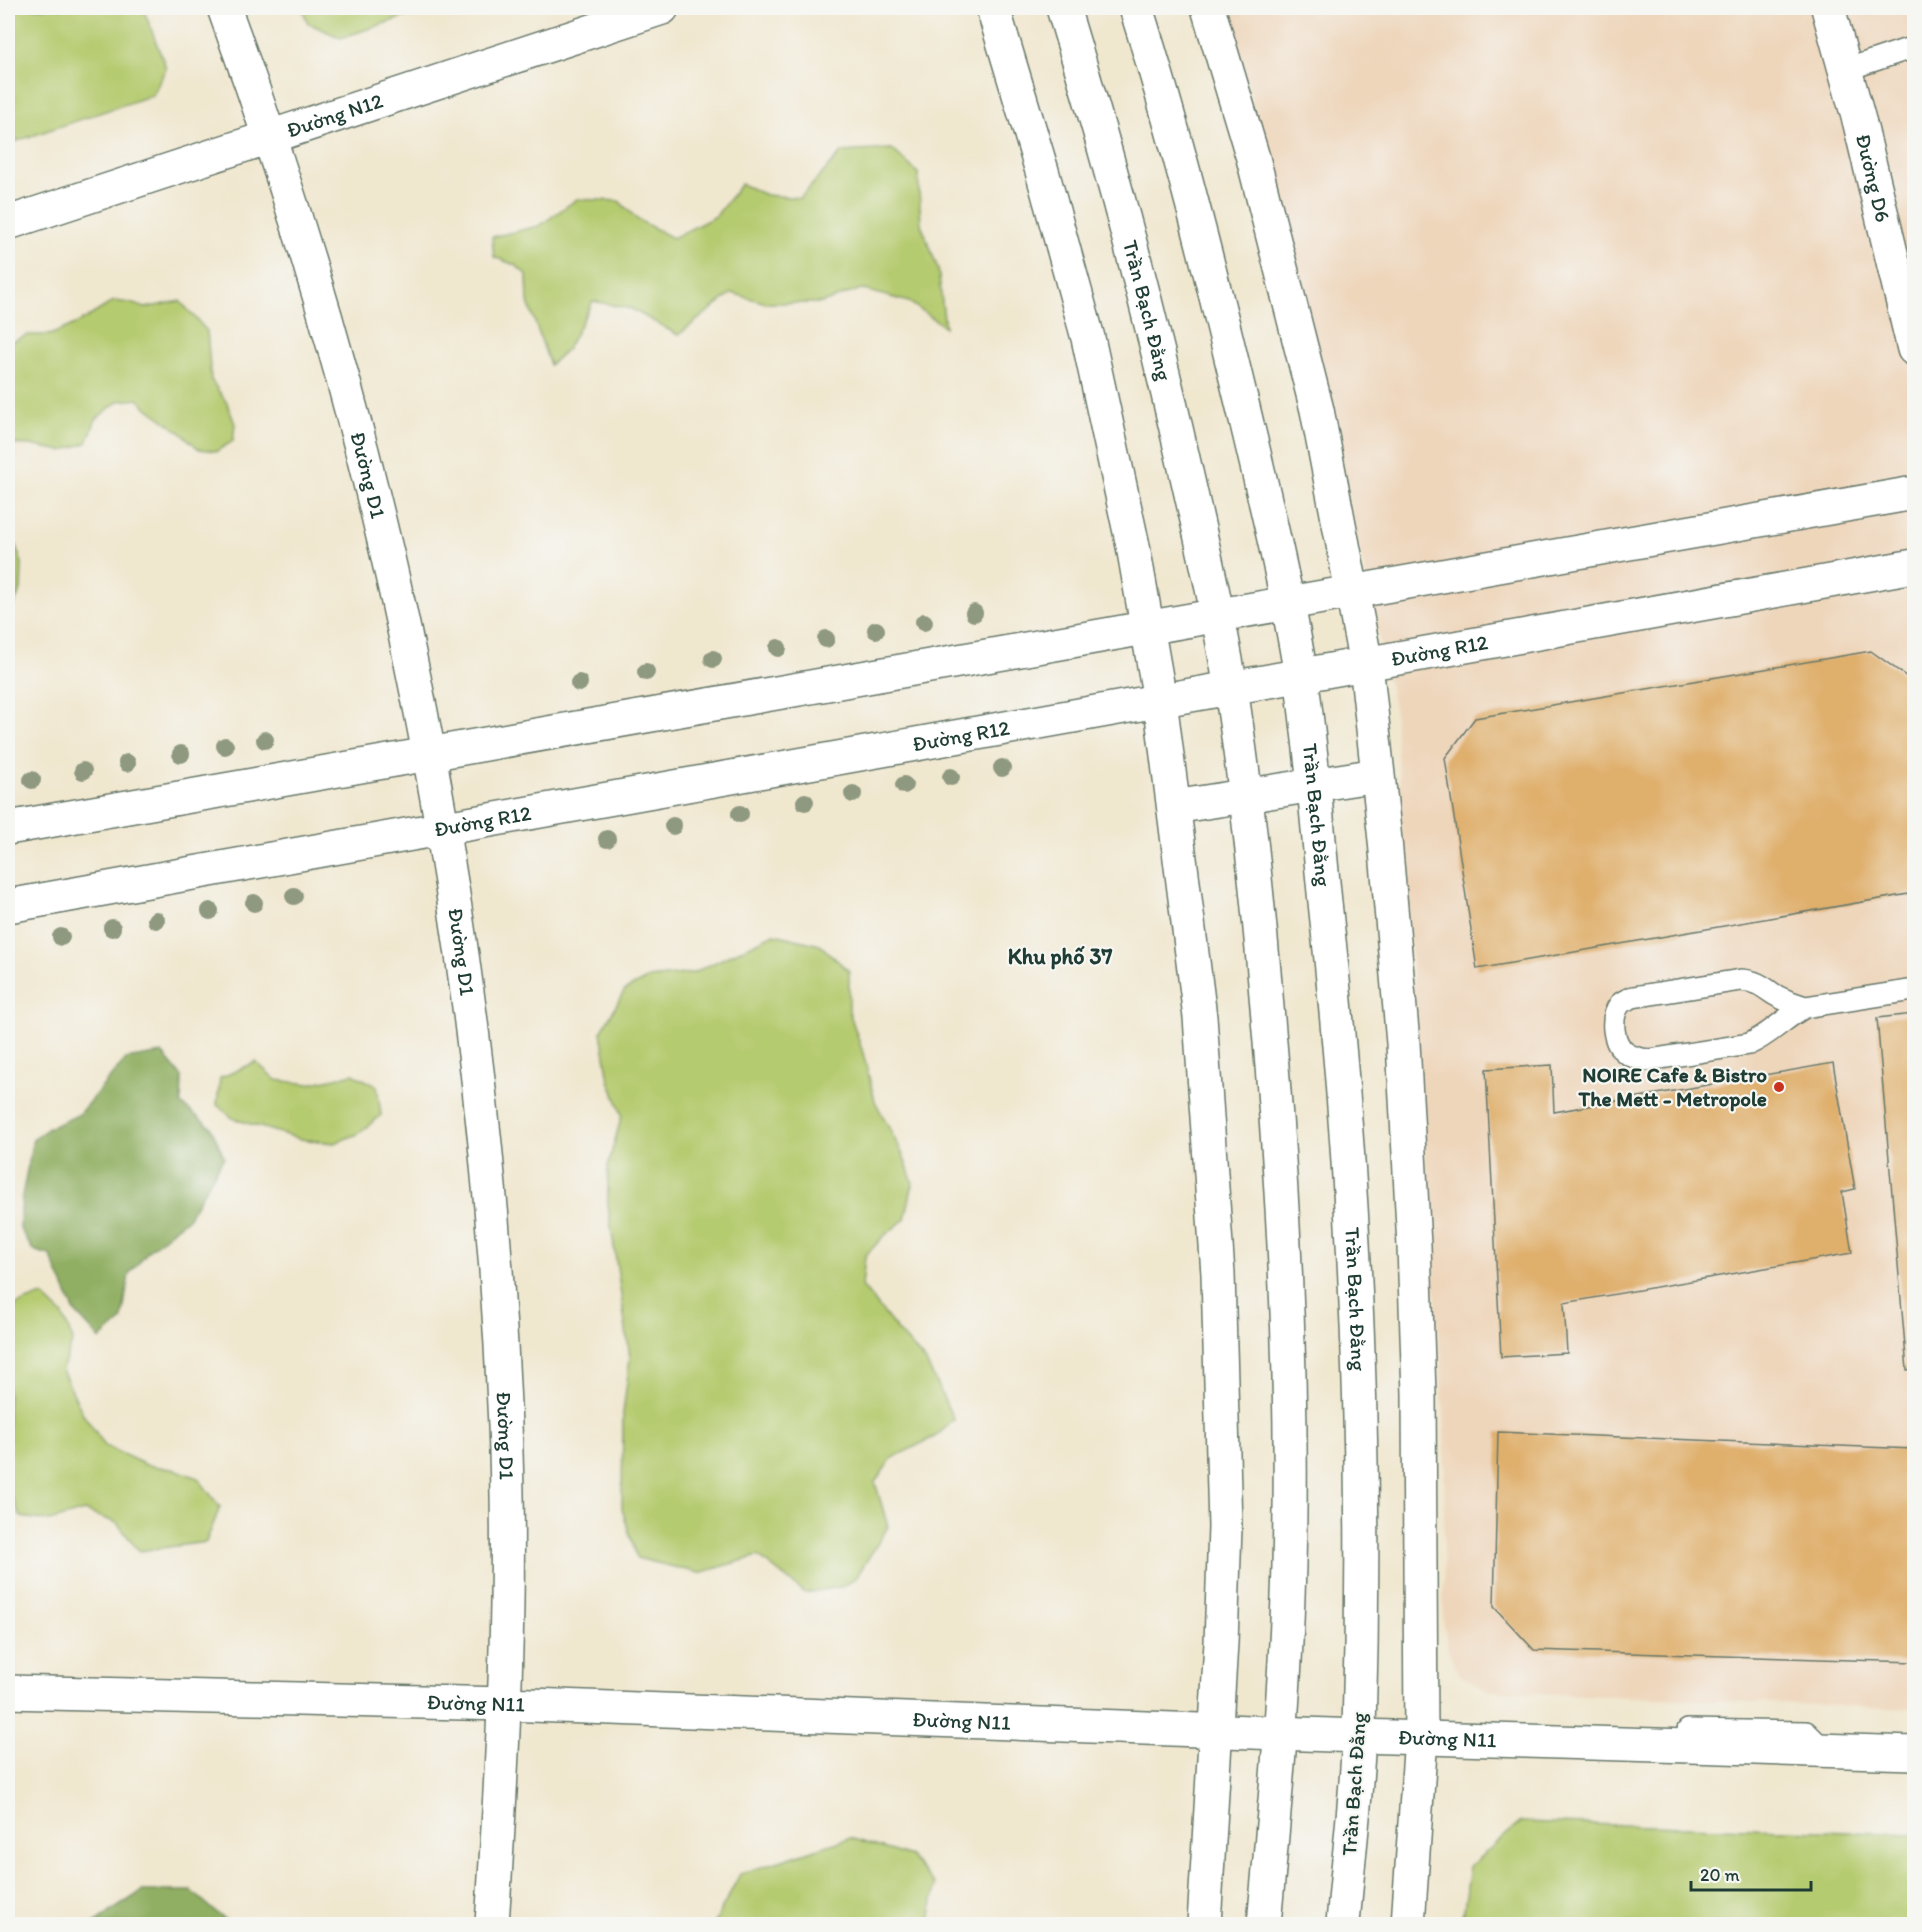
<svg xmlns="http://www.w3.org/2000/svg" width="1922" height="1932" font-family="Itim,sans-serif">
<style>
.built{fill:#eed6bb}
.green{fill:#b5cb70;stroke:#6a8452;stroke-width:1.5}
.forest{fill:#90af62;stroke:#58764b;stroke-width:1.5}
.building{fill:#dfaf6c}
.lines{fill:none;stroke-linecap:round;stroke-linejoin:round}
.lane-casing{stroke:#68786a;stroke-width:24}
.street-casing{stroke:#68786a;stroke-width:36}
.secondary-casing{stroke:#68786a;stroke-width:36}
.lane{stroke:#fff;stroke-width:21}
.street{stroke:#fff;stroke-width:33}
.secondary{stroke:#fff;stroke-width:33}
.tree{fill:#8e9980}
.poi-dot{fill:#c8321e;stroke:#f6f6f2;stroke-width:2}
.labels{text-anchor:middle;stroke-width:4.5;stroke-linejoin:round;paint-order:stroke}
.street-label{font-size:21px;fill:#1f3d34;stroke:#f6f6f2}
.poi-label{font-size:21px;font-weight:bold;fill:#1f3d34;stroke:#f6f6f2;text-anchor:end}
.neighbourhood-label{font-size:22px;font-weight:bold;fill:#1f3d34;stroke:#f6f6f2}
</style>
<rect width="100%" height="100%" fill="#f6f6f2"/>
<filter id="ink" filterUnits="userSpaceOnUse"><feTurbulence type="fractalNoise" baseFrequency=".0167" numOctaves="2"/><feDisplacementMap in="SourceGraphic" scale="12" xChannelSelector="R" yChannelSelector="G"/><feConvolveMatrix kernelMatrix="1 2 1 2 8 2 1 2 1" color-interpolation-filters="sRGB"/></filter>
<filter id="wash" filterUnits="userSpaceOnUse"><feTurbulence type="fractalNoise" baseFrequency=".008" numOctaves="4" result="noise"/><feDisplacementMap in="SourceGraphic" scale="24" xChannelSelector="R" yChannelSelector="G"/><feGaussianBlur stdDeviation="1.35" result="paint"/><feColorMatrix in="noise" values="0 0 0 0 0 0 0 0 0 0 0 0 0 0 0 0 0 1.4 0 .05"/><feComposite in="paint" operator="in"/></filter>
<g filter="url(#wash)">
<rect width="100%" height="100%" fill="#f0e7cf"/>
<polygon class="built" points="1227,8 1914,8 1914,1709 1489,1691 1461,1677 1448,1650 1443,1619 1445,1432 1394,707 1303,289"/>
<g class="green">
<polygon points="8,8 143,8 166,68 153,95 8,144"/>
<polygon points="302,8 431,8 341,38 308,23"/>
<polygon points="892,149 918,173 921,224 938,269 945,327 909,302 861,289 822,303 766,303 732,293 678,335 632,309 593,301 567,349 550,365 528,302 527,275 515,265 494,257 492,237 539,226 577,199 619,201 638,220 673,238 716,216 741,184 766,195 800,198 842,152"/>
<polygon points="114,301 130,303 145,308 180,301 207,331 211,380 227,403 235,424 233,441 217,451 199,449 180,432 147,408 138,399 118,401 96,419 87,443 62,451 30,445 8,444 8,343 28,335 50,335 80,322"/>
<polygon points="8,531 11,533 22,563 21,590 8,616"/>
<polygon points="774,934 820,945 849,971 849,1011 863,1053 875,1101 903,1155 913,1183 905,1219 884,1236 865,1256 862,1286 899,1332 926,1362 954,1420 936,1436 892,1458 875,1482 888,1527 857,1576 845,1586 805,1593 758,1556 699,1573 637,1558 622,1509 623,1413 630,1358 608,1205 608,1166 622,1115 609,1080 601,1032 625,990 649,978 693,973"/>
<polygon points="256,1062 276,1080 309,1084 353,1074 377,1086 381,1115 358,1134 334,1143 300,1139 234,1119 217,1105 220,1078"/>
<polygon points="42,1295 62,1314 73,1340 62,1370 82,1412 105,1446 146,1465 177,1470 198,1478 220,1507 206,1542 139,1551 117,1523 84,1511 49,1521 21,1517 8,1489 8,1308"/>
<polygon points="1521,1822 1914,1834 1914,1924 1462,1924 1470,1866"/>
<polygon points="850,1838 911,1857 935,1885 930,1924 714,1924 740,1874"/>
</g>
<g class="forest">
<polygon points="162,1053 182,1077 181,1104 211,1127 224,1157 189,1217 149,1250 129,1274 122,1320 100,1339 75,1312 50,1255 33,1250 20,1229 22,1196 33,1139 49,1128 78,1115 126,1059"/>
<polygon points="142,1891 192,1891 224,1919 238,1924 92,1924"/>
</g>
<g id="blocks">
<g class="building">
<polygon points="1871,651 1907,677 1914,734 1914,893 1477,969 1445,758 1475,718"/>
<polygon points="1914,1014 1914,1369 1907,1370 1877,1018"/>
<polygon points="1833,1063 1855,1189 1842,1192 1852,1253 1564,1303 1567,1353 1501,1357 1486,1069 1552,1065 1554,1112"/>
<polygon points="1498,1432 1914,1449 1914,1662 1534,1650 1494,1607"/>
</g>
</g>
</g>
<g filter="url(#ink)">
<use href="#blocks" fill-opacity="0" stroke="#68786a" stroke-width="1.5"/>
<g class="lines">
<g class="lane-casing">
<g id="lane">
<polyline points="1845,70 1914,47"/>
<path d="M 1805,1007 C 1794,1003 1782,1000 1772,993 C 1761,985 1755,981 1741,980 L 1633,997 C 1628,999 1623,1001 1620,1004 C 1610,1017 1612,1043 1626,1053 C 1633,1058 1641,1059 1649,1060 L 1749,1044 C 1770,1035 1784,1018 1805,1007 L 1914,990"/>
<polyline points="1688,1730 1806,1732 1824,1750"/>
</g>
</g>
<g class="street-casing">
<g id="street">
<path id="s1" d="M 224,8 C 391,461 485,942 505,1425 C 512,1591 503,1758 492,1924"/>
<polyline points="993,8 1042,171 1088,338 1133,546 1160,700 1200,1017 1218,1274 1225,1527 1221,1643 1204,1924"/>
<polyline points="1208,8 1253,158 1317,410 1366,664 1385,840 1403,1043 1414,1246 1419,1394 1421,1737 1408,1924"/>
<path id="s2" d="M 1828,8 L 1860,124 L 1914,349"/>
<path id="s3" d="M 8,223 L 662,8"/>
<polyline points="1174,807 1377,775"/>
<path id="s4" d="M 8,1692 L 505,1704 L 1359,1736 L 1914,1753"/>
</g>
</g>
<g class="secondary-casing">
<g id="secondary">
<path id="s5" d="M 1063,8 C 1108,154 1147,301 1181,450 C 1199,529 1218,609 1231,689 C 1248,798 1259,909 1268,1019 C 1284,1200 1294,1382 1289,1564 C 1286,1685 1275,1805 1264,1924"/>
<path id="s6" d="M 1136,8 C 1177,138 1210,270 1242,403 C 1263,491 1285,580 1300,670 C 1312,747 1317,825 1325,902 C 1355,1177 1368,1454 1359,1730 C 1357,1795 1348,1860 1343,1924"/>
<polyline points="8,828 1914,493"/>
<path id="s7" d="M 8,906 L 1914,566"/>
</g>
</g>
<use href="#lane" class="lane"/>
<use href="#street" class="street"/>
<use href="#secondary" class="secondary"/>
</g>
<g class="tree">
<circle cx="974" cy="613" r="9"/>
<circle cx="924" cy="622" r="9"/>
<circle cx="876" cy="630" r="9"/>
<circle cx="826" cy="639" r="9"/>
<circle cx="778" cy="648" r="9"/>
<circle cx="713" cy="659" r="9"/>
<circle cx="646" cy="672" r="9"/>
<circle cx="579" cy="683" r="9"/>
<circle cx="265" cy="740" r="9"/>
<circle cx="225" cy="746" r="9"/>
<circle cx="181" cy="754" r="9"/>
<circle cx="127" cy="763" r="9"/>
<circle cx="1002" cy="768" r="9"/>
<circle cx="83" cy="771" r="9"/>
<circle cx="951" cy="777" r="9"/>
<circle cx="32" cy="780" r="9"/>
<circle cx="904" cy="785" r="9"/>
<circle cx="853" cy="794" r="9"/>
<circle cx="805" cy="802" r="9"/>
<circle cx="740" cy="814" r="9"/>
<circle cx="673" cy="826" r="9"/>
<circle cx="607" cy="839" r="9"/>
<circle cx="294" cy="896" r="9"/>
<circle cx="254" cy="903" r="9"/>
<circle cx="210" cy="911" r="9"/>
<circle cx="156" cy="920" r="9"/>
<circle cx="112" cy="928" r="9"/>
<circle cx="61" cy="937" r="9"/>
</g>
</g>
<circle class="poi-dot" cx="1779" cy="1087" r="6"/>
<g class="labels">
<g class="street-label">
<text dy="7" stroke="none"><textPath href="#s3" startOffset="344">Đường N12</textPath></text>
<text dy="7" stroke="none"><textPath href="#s2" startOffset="176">Đường D6</textPath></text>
<text dy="7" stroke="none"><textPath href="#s5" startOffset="314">Trần Bạch Đằng</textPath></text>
<text dy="7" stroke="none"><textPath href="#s1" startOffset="489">Đường D1</textPath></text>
<text dy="7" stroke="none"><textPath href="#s7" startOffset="1454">Đường R12</textPath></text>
<text dy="7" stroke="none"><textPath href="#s7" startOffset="968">Đường R12</textPath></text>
<text dy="7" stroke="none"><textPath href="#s6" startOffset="828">Trần Bạch Đằng</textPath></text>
<text dy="7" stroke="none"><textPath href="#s7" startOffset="482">Đường R12</textPath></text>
<text dy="7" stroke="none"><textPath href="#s1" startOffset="975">Đường D1</textPath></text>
<text dy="7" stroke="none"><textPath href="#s6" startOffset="1314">Trần Bạch Đằng</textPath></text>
<text dy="7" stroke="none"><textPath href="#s1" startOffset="1461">Đường D1</textPath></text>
<text dy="7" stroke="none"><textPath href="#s4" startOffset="468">Đường N11</textPath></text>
<text dy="7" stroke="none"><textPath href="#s4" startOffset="954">Đường N11</textPath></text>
<text dy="7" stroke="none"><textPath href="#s4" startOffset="1440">Đường N11</textPath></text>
<text transform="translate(1354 1784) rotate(-86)" y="7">Trần Bạch Đằng</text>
</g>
<g class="poi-label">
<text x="1767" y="1082">NOIRE Cafe &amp; Bistro<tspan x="1767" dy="24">The Mett - Metropole</tspan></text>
</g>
<g class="neighbourhood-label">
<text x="1060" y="964">Khu phố 37</text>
</g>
</g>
<rect width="1922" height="1932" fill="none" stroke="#f6f6f2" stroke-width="30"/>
<path d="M1691 1881v9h120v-9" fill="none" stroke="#1f3d34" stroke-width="3"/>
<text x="1700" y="1881" font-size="18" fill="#1f3d34" stroke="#f6f6f2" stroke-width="4.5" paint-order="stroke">20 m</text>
</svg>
